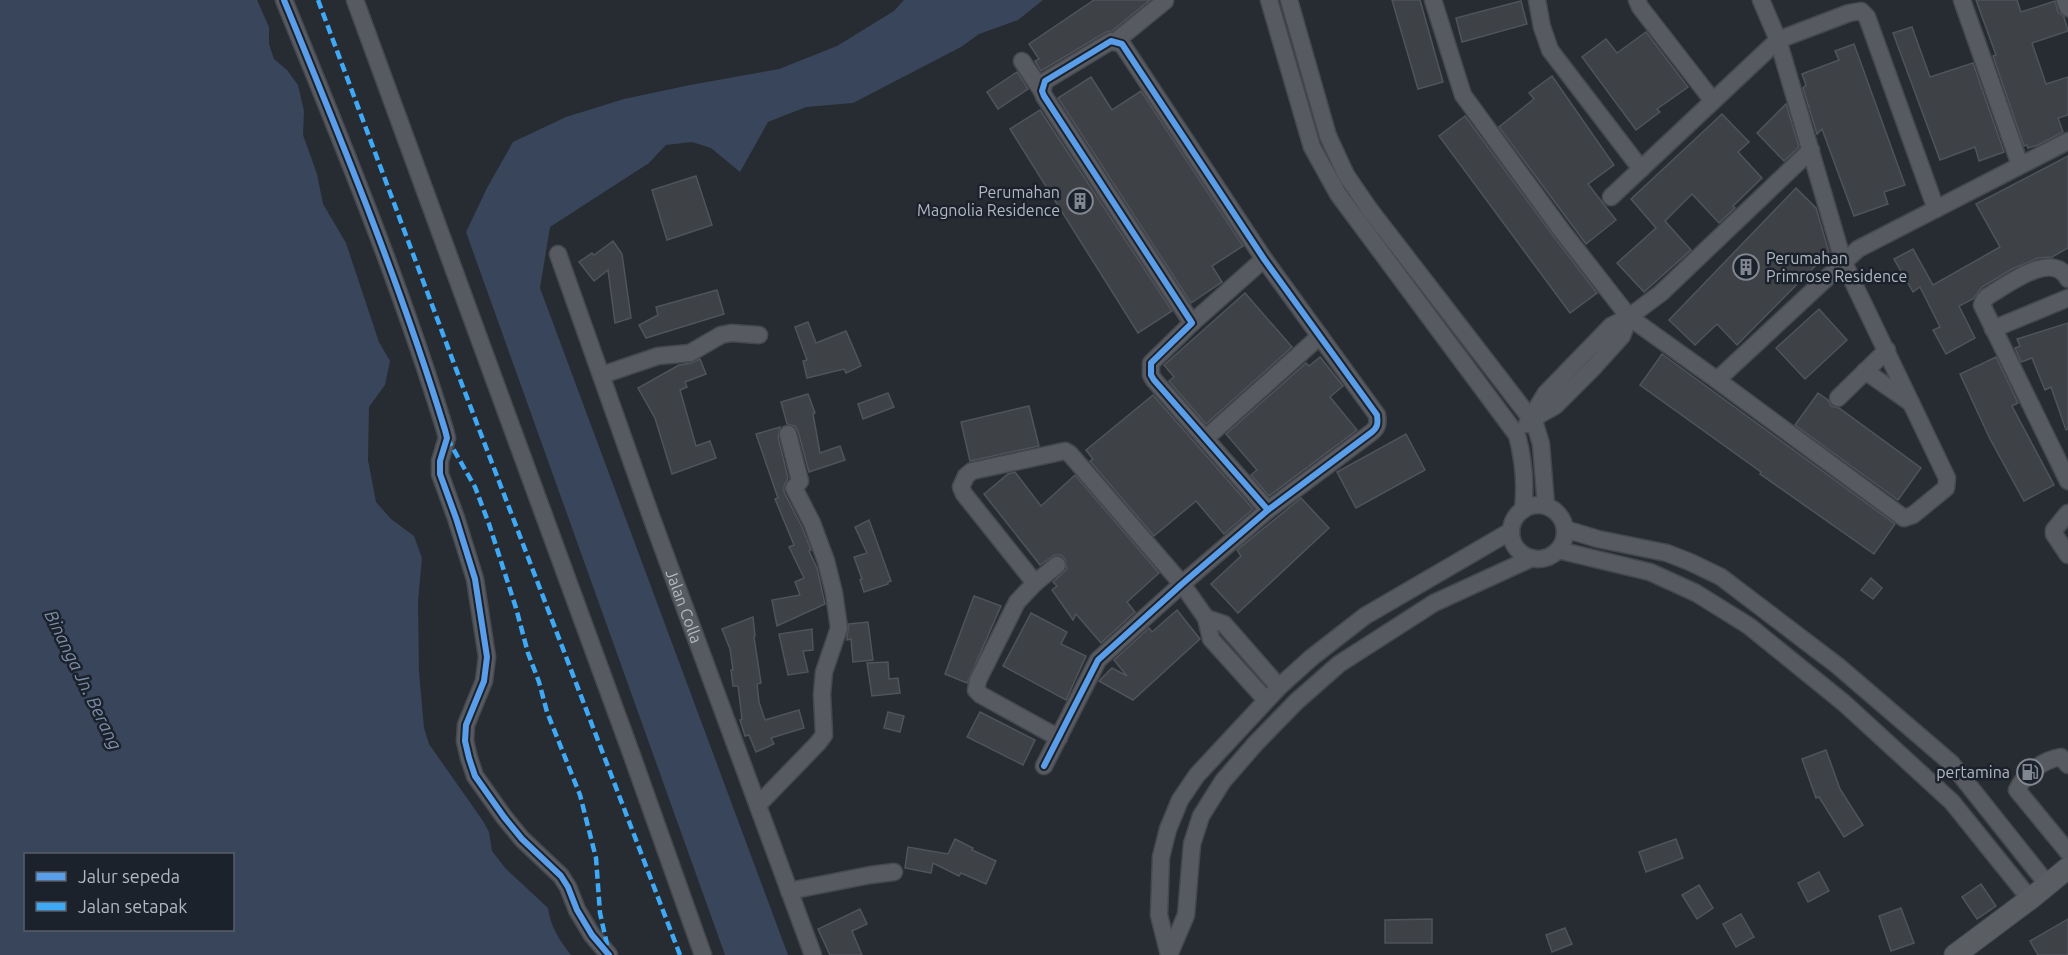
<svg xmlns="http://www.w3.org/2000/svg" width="2068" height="955" font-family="Ubuntu,sans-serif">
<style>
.water{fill:#38455a;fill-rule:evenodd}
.building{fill:#3e4247;stroke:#4f535a;stroke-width:1.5}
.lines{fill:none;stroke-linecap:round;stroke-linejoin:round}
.minor-casing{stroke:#45484d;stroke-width:19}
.major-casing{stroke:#45484f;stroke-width:23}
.minor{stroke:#575a61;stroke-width:16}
.major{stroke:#5a5d62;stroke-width:21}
.quiet{stroke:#3fa9f5;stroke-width:4.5;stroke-dasharray:9 4.5;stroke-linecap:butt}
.cycleway-casing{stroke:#1c222c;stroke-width:10}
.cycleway{stroke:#5a9eea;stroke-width:6}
.labels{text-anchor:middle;stroke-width:5;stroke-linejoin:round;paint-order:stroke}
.poi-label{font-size:16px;fill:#b1b8c3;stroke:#1c222c;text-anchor:end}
.street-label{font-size:16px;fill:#b1b8c3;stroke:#1c222c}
.water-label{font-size:18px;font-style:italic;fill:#7c8ea9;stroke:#1c222c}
</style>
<rect width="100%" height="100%" fill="#272c32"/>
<g class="water">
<path d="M 0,0 L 257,0 L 269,27 L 269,44 L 274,59 L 287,70 L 298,85 L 304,111 L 303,135 L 317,174 L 323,204 L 346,243 L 379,342 L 390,361 L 385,385 L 369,407 L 368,460 L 376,502 L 391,519 L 414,536 L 422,558 L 418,601 L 419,672 L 424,728 L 429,744 L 483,821 L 489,832 L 492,851 L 506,869 L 548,908 C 550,926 560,941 571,955 L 0,955 ZM 232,854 L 232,930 L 26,930 L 26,854 Z"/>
<polygon points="904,0 1043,0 1018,20 979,34 961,47 853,103 806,107 768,122 740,172 711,148 692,142 666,145 649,163 550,227 540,288 788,955 725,955 466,232 487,188 513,142 566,117 624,99 690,85 779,69 837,46 894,11"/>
</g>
<g class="building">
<polygon points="1094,0 1150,0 1112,31 1106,32 1041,71 1035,61 1039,59 1029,44"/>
<polygon points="1392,0 1420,0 1443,82 1418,89"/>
<polygon points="1976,0 2017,0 2021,12 2055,1 2058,12 2064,17 2068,31 2032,43 2046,84 2068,77 2068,115 2058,118 2063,132 2038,145 2028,148 2027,145 2024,146 1993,56 1996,55"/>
<polygon points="1521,1 1527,24 1462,42 1456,18"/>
<polygon points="1912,27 1930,77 1973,63 2004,152 1979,161 1975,147 1940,160 1893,33"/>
<polygon points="1646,32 1688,87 1657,109 1660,112 1636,130 1582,57 1606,39 1617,53"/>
<polygon points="1854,44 1905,185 1884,192 1888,204 1854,216 1822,129 1817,134 1803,88 1806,85 1802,74 1839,60 1835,51"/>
<polygon points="1017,72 1028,89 998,109 987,92"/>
<polygon points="1552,76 1614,165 1588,184 1616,220 1586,244 1499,127 1534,99 1529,93"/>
<polygon points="1091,77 1112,110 1141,91 1243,246 1212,266 1222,282 1191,303 1058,98"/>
<polygon points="1786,104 1799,147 1784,161 1757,133"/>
<polygon points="1040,110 1172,311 1138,333 1010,129"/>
<polygon points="1722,114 1749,142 1738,152 1762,178 1733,206 1735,208 1719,223 1692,194 1665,221 1691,250 1644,292 1617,263 1656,228 1631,199"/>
<polygon points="1465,116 1554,237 1597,293 1570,313 1439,136"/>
<polygon points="2068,156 2068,248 2052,257 2038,258 2012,269 1982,287 1973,299 1959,306 1975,338 1946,354 1933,330 1940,327 1920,287 1913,292 1894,259 1913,249 1933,285 2000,247 1976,204"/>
<polygon points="696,176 712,225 667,240 652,190"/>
<polygon points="1796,188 1816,208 1829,252 1737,345 1717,324 1695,345 1669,320"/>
<polygon points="613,241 622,254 631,318 615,323 608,270 594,281 579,262 592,253 594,255"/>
<polygon points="717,290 724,314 646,338 639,325 658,315 656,307"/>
<polygon points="1245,293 1292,347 1206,424 1169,381 1174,377 1164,365"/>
<polygon points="1819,309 1847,340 1805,379 1776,348"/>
<polygon points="808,322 816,343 846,331 861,366 846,373 844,369 807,378 803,361 807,360 795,327"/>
<polygon points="2068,323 2068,429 2066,430 2051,387 2045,390 2032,358 2021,362 2015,348 2020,346 2017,339"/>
<polygon points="1662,354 1895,524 1874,554 1760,474 1761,472 1640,385"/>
<polygon points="1320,357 1343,386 1330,397 1357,430 1269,496 1251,475 1257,470 1226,434 1306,363 1309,366"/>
<polygon points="1996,357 2018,403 2012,406 2054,485 2024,501 1990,439 1960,374"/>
<polygon points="700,359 706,374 685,382 687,387 680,390 696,446 710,441 716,458 672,474 655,418 638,388 679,365 691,363"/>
<polygon points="888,393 894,407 863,419 858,404"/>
<polygon points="1818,393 1828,400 1831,406 1839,408 1921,468 1898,500 1795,425"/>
<polygon points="808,394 815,413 813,414 820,453 840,446 845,460 809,472 798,431 795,426 787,424 781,402"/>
<polygon points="1153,395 1253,509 1224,534 1196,501 1154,536 1090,461 1093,459 1086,450"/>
<polygon points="1029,406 1039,446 970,461 961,422"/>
<polygon points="780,427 778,437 788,478 784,486 784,492 802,527 811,550 809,551 817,568 825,604 777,626 772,600 800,595 795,582 804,578 789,547 794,545 775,499 778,498 756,434"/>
<polygon points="1406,434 1425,470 1356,508 1337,472"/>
<polygon points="1015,472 1041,506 1075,475 1159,573 1127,602 1135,612 1101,643 1076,614 1073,620 1052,590 1057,586 1053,582 1067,569 1065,559 1061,555 1055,555 1040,565 984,494 1008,474"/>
<polygon points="1301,498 1329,528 1238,613 1211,584 1241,556 1237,550"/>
<polygon points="869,520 891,581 888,582 888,584 864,592 860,580 862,579 854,557 867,553 855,527"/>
<polygon points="1871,578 1882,588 1873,599 1861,590"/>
<polygon points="974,596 1001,606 967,683 945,674"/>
<polygon points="1177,610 1200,639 1133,700 1099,681 1112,668 1127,676 1114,660 1149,628 1152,632"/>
<polygon points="1031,613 1067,632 1061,644 1086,656 1066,700 1003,666"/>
<polygon points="753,617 755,636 754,637 761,683 757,684 759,702 765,720 799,710 804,728 771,738 774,744 756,752 749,735 745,736 740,720 742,719 738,686 733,686 731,670 733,670 730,649 722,629"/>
<polygon points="868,622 873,660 853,662 851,639 847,640 847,637 849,624"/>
<polygon points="812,629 813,650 803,651 808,672 788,675 779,634"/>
<polygon points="888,662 889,679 898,678 900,693 872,696 867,663"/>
<polygon points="888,712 904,716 900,732 884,728"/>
<polygon points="980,712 1035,740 1023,765 967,737"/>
<polygon points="1826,750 1840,789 1863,825 1844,837 1819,797 1816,798 1802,759"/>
<polygon points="955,839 973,848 972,850 996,861 986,884 961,873 959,876 933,863 931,873 905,868 908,847 948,854"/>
<polygon points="1676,839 1683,858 1646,872 1639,852"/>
<polygon points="1819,872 1829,891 1808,902 1798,883"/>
<polygon points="1981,884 1996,906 1977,919 1962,897"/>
<polygon points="1699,885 1713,908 1697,919 1682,895"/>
<polygon points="1901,908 1914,943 1891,951 1879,916"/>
<polygon points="860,909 867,924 852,931 862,955 830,955 818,929"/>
<polygon points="1741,914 1754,937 1736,947 1723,924"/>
<polygon points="1432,919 1432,943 1385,943 1385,920"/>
<polygon points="2068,919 2068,955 2038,955 2030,941"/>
<polygon points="1565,928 1572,944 1552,952 1546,935"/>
</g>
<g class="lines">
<g class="minor-casing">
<g id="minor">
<path d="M 284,0 C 342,142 400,283 445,430 L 447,438 L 440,461 L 440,474 L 456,518 L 475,579 L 487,657 L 484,681 L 466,725 L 465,741 L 469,758 L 475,776 L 504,817 L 522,839 L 561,876 L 568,887 L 577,910 L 592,935 L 609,955"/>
<polyline points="355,0 630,750 703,955"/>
<path d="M 1269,0 L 1312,147 L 1338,194 L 1517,435 C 1524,461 1526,484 1523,510"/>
<polyline points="1289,0 1328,136 1346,175 1370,210 1535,424 1541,444 1546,506"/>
<polyline points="1433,0 1463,95 1562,231 1629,317 1717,380 1858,249 2068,141"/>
<polyline points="1537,0 1542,27 1550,50 1641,169"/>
<polyline points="1637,0 1640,7 1713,101"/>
<polyline points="1962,0 2020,165"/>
<polyline points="2065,0 2068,8"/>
<polyline points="1116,41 1165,1"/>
<polyline points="1022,61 1042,91"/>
<polyline points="1611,197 1778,40 1849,13 1861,11 1867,17 1936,209"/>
<path id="s1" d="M 558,254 L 652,519 L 813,955"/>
<path d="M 2068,279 C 2053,249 2007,285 1988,296 L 1984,300 L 1982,305 L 2068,481"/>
<polyline points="1192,323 1264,259"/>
<polyline points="1993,329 2068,298"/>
<polyline points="1865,371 1911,403"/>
<polyline points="602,375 658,356 690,353 721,335 731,333 759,335"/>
<polyline points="1717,380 1904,518 1913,515 1946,488 1947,478 1843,261 1778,40 1761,0"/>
<polyline points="1838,398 1887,350"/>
<polyline points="1532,419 1555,406 1594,367 1622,336 1629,317"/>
<polyline points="1527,424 1546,393 1611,326 1629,317 1661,293 1811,150"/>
<polyline points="1206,438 1320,336"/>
<circle cx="1538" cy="532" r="27"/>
<polyline points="2068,513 2054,530 2054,534 2068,555"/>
<polyline points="1565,529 1598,539 1667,553 1690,562 1721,577 1838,666 1951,763 2048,885"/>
<polyline points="1558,550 1650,572 1696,593 1749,626 1844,703 1952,802 2030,899"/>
<polyline points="1057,565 1035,583 1017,602 978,680 976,690 981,695 1059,738"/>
<polyline points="1035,583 964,494 961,487 966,476 972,471 1065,451 1070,454 1182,584 1206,618 1211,639 1266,700"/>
<polyline points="1206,618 1224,624 1279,687"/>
<path d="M 2068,765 L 2061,757 C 2043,760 2025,773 2017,790 L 2068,852"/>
<path d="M 1044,766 L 1098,660 L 1182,584 L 1268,510 L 1372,432 C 1378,427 1378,423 1377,415 L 1264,259 L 1122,44 L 1111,41 L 1045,81 L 1042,91 L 1044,96 L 1192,323 L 1151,363 L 1151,375 L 1154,380 L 1268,510"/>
<polyline points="758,805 818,743 824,735 822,694 824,672 839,628 834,593 826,561 812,523 794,488 800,481 788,434"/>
<polyline points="789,891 870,875 894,872"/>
<polyline points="1169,955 1159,915 1161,857 1168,829 1180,800 1197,775 1279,687 1311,658 1365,616 1511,531"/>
<polyline points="1169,955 1186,915 1192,844 1201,816 1223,781 1256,743 1297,701 1339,664 1434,603 1532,558"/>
</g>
</g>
<g class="major-casing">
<polyline id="major" points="1955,955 2030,899 2068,868"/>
</g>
<use href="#minor" class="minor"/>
<use href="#major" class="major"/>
<g class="quiet">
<polyline points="318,0 453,361 680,955"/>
<polyline points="447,438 475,487 489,524 516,608 528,653 539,682 547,712 580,795 596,858 600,913 608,949"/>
</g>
<g class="cycleway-casing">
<g id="cycleway">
<path d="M 284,0 C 342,142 400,283 445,430 L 447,438 L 440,461 L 440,474 L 456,518 L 475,579 L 487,657 L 484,681 L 466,725 L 465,741 L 469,758 L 475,776 L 504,817 L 522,839 L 561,876 L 568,887 L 577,910 L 592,935 L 609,955"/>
<path d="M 1044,766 L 1098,660 L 1182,584 L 1268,510 L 1372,432 C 1378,427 1378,423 1377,415 L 1264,259 L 1122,44 L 1111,41 L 1045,81 L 1042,91 L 1044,96 L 1192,323 L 1151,363 L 1151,375 L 1154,380 L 1268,510"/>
</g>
</g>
<use href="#cycleway" class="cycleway"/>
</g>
<defs>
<g id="building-ring" transform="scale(1.35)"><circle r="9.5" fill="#1c222c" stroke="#818790" stroke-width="1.5"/><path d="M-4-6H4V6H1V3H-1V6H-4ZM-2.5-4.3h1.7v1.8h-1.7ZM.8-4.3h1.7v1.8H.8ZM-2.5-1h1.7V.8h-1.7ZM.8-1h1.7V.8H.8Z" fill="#818790"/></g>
<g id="fuel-ring" transform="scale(1.35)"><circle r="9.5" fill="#1c222c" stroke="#818790" stroke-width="1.5"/><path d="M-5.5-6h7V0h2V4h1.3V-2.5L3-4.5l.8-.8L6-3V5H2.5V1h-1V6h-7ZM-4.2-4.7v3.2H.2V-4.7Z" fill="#818790"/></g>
</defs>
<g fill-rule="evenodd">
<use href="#building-ring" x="1080" y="201"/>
<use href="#building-ring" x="1746" y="267"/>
<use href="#fuel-ring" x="2030" y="772"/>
</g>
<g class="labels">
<g class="poi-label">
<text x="1060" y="198">Perumahan<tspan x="1060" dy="18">Magnolia Residence</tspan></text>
<text x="1766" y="264" text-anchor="start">Perumahan<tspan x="1766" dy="18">Primrose Residence</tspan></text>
<text x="2010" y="778">pertamina</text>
</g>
<g class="street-label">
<text dy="6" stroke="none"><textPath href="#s1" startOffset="374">Jalan Colla</textPath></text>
</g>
<g class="water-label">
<text transform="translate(83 680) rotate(64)" y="6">Binanga Jn. Berang</text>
</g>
</g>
<rect x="24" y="853" width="210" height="78" fill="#1c222c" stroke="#585e68" stroke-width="1.5"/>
<rect x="36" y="872" width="30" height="9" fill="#5a9eea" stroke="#585e68" stroke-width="1.5"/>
<text x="78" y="883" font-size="18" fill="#b1b8c3">Jalur sepeda</text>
<rect x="36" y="902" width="30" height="9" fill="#3fa9f5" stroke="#585e68" stroke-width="1.5"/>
<text x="78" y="913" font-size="18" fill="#b1b8c3">Jalan setapak</text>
</svg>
